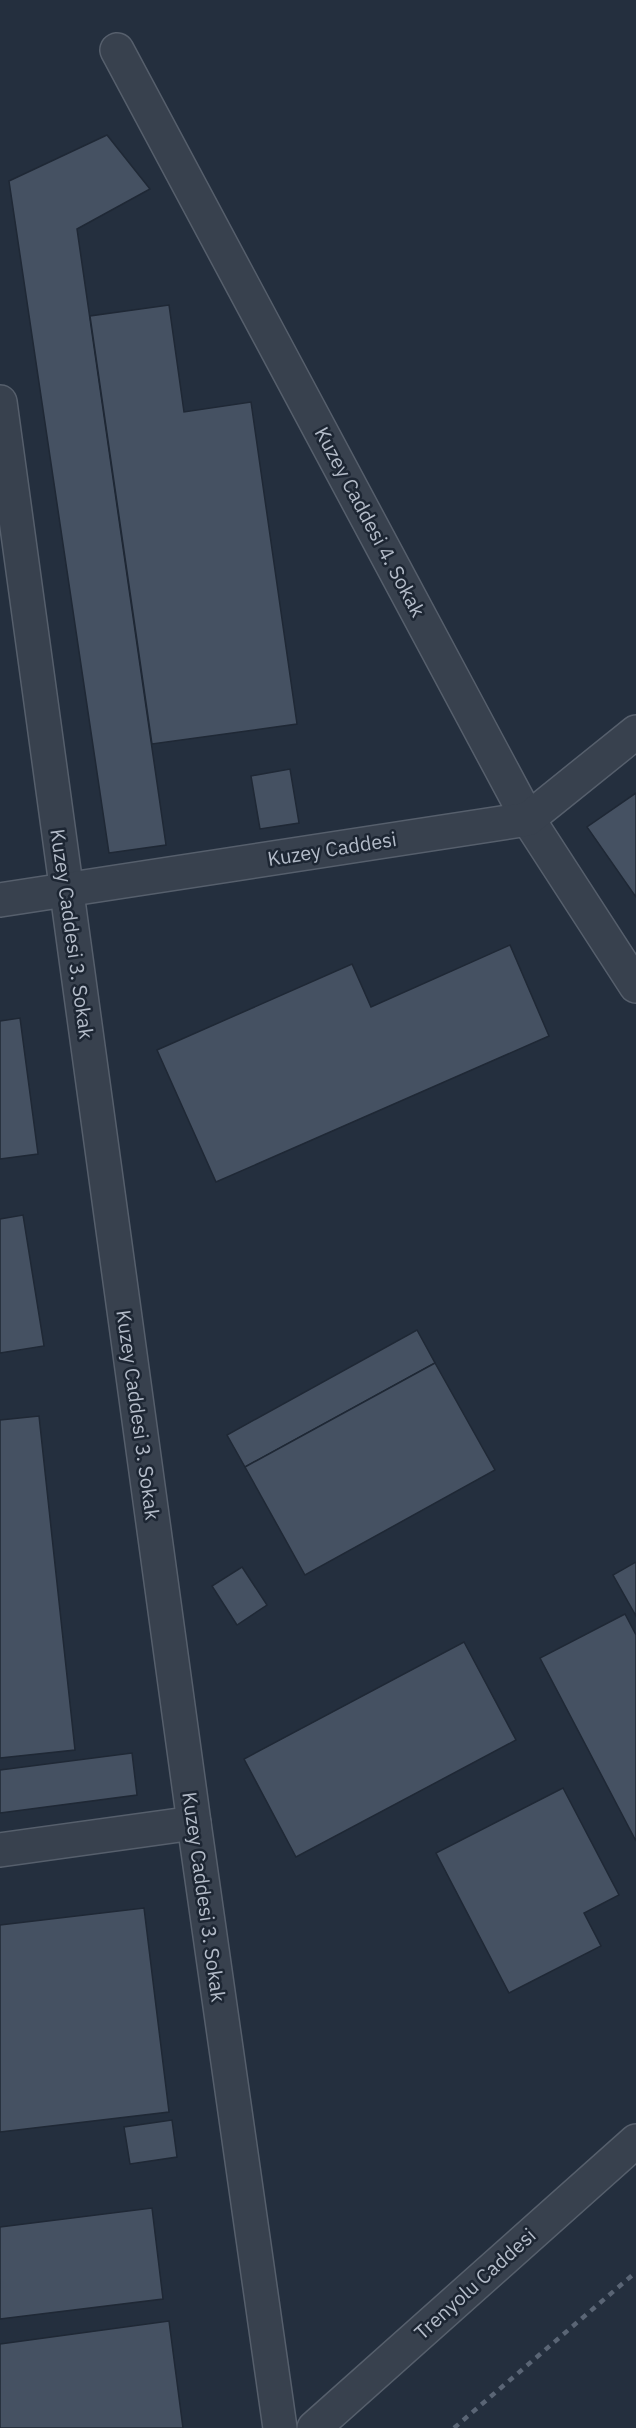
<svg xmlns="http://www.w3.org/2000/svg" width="636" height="2428" font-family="'IBM Plex Sans',sans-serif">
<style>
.building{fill:#455162;stroke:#1f2835;stroke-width:1.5}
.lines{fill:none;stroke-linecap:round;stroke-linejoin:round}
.minor-casing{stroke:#565f6c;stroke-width:36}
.minor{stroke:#38414e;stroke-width:33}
.rail{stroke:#5a6575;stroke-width:4.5;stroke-dasharray:6 6;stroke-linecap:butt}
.labels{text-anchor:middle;stroke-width:5;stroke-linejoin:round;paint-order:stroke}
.street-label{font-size:20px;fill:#b4bcc9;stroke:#1d2633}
</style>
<rect width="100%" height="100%" fill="#242f3e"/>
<g class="building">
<polygon points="107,135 150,189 77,229 166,845 109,853 9,181"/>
<polygon points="169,305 184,412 251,402 297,724 152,744 90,316"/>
<polygon points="290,769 299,823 260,829 251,776"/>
<polygon points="636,793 636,897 587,827"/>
<polygon points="510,945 549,1036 216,1182 157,1050 352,964 371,1007"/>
<polygon points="20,1018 38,1154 0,1159 0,1021"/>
<polygon points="23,1215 44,1346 0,1353 0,1219"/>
<polygon points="417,1330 435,1363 245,1467 227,1435"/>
<polygon points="435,1363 495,1470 305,1575 245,1467"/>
<polygon points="39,1416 75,1750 0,1758 0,1420"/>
<polygon points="636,1562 636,1616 613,1575"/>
<polygon points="242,1567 267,1605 237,1625 212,1586"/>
<polygon points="625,1614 636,1635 636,1841 540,1658"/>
<polygon points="464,1642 516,1740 296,1857 244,1759"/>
<polygon points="132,1753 137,1795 0,1813 0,1770"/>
<polygon points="563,1788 619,1895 584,1913 601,1946 509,1993 436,1853"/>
<polygon points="144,1908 169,2112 0,2132 0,1925"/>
<polygon points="172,2120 177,2157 130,2164 124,2127"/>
<polygon points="152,2208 163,2299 0,2319 0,2227"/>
<polygon points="169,2321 183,2428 0,2428 0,2344"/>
</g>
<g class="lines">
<g class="minor-casing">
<g id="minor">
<polyline points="117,50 528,819 636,986"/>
<polyline points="0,402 194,1823 280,2428"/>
<polyline points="0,900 528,819 636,732"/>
<polyline points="0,1850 194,1823"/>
<polyline points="314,2428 636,2141"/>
</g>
</g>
<use href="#minor" class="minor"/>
<polyline class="rail" points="454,2428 636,2272"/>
</g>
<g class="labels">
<g class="street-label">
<text transform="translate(370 522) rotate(62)" y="7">Kuzey Caddesi 4. Sokak</text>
<text transform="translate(332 849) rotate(-9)" y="7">Kuzey Caddesi</text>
<text transform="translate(72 934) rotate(82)" y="7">Kuzey Caddesi 3. Sokak</text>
<text transform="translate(138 1415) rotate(82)" y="7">Kuzey Caddesi 3. Sokak</text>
<text transform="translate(204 1897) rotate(82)" y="7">Kuzey Caddesi 3. Sokak</text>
<text transform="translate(475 2284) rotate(-42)" y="7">Trenyolu Caddesi</text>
</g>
</g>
</svg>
